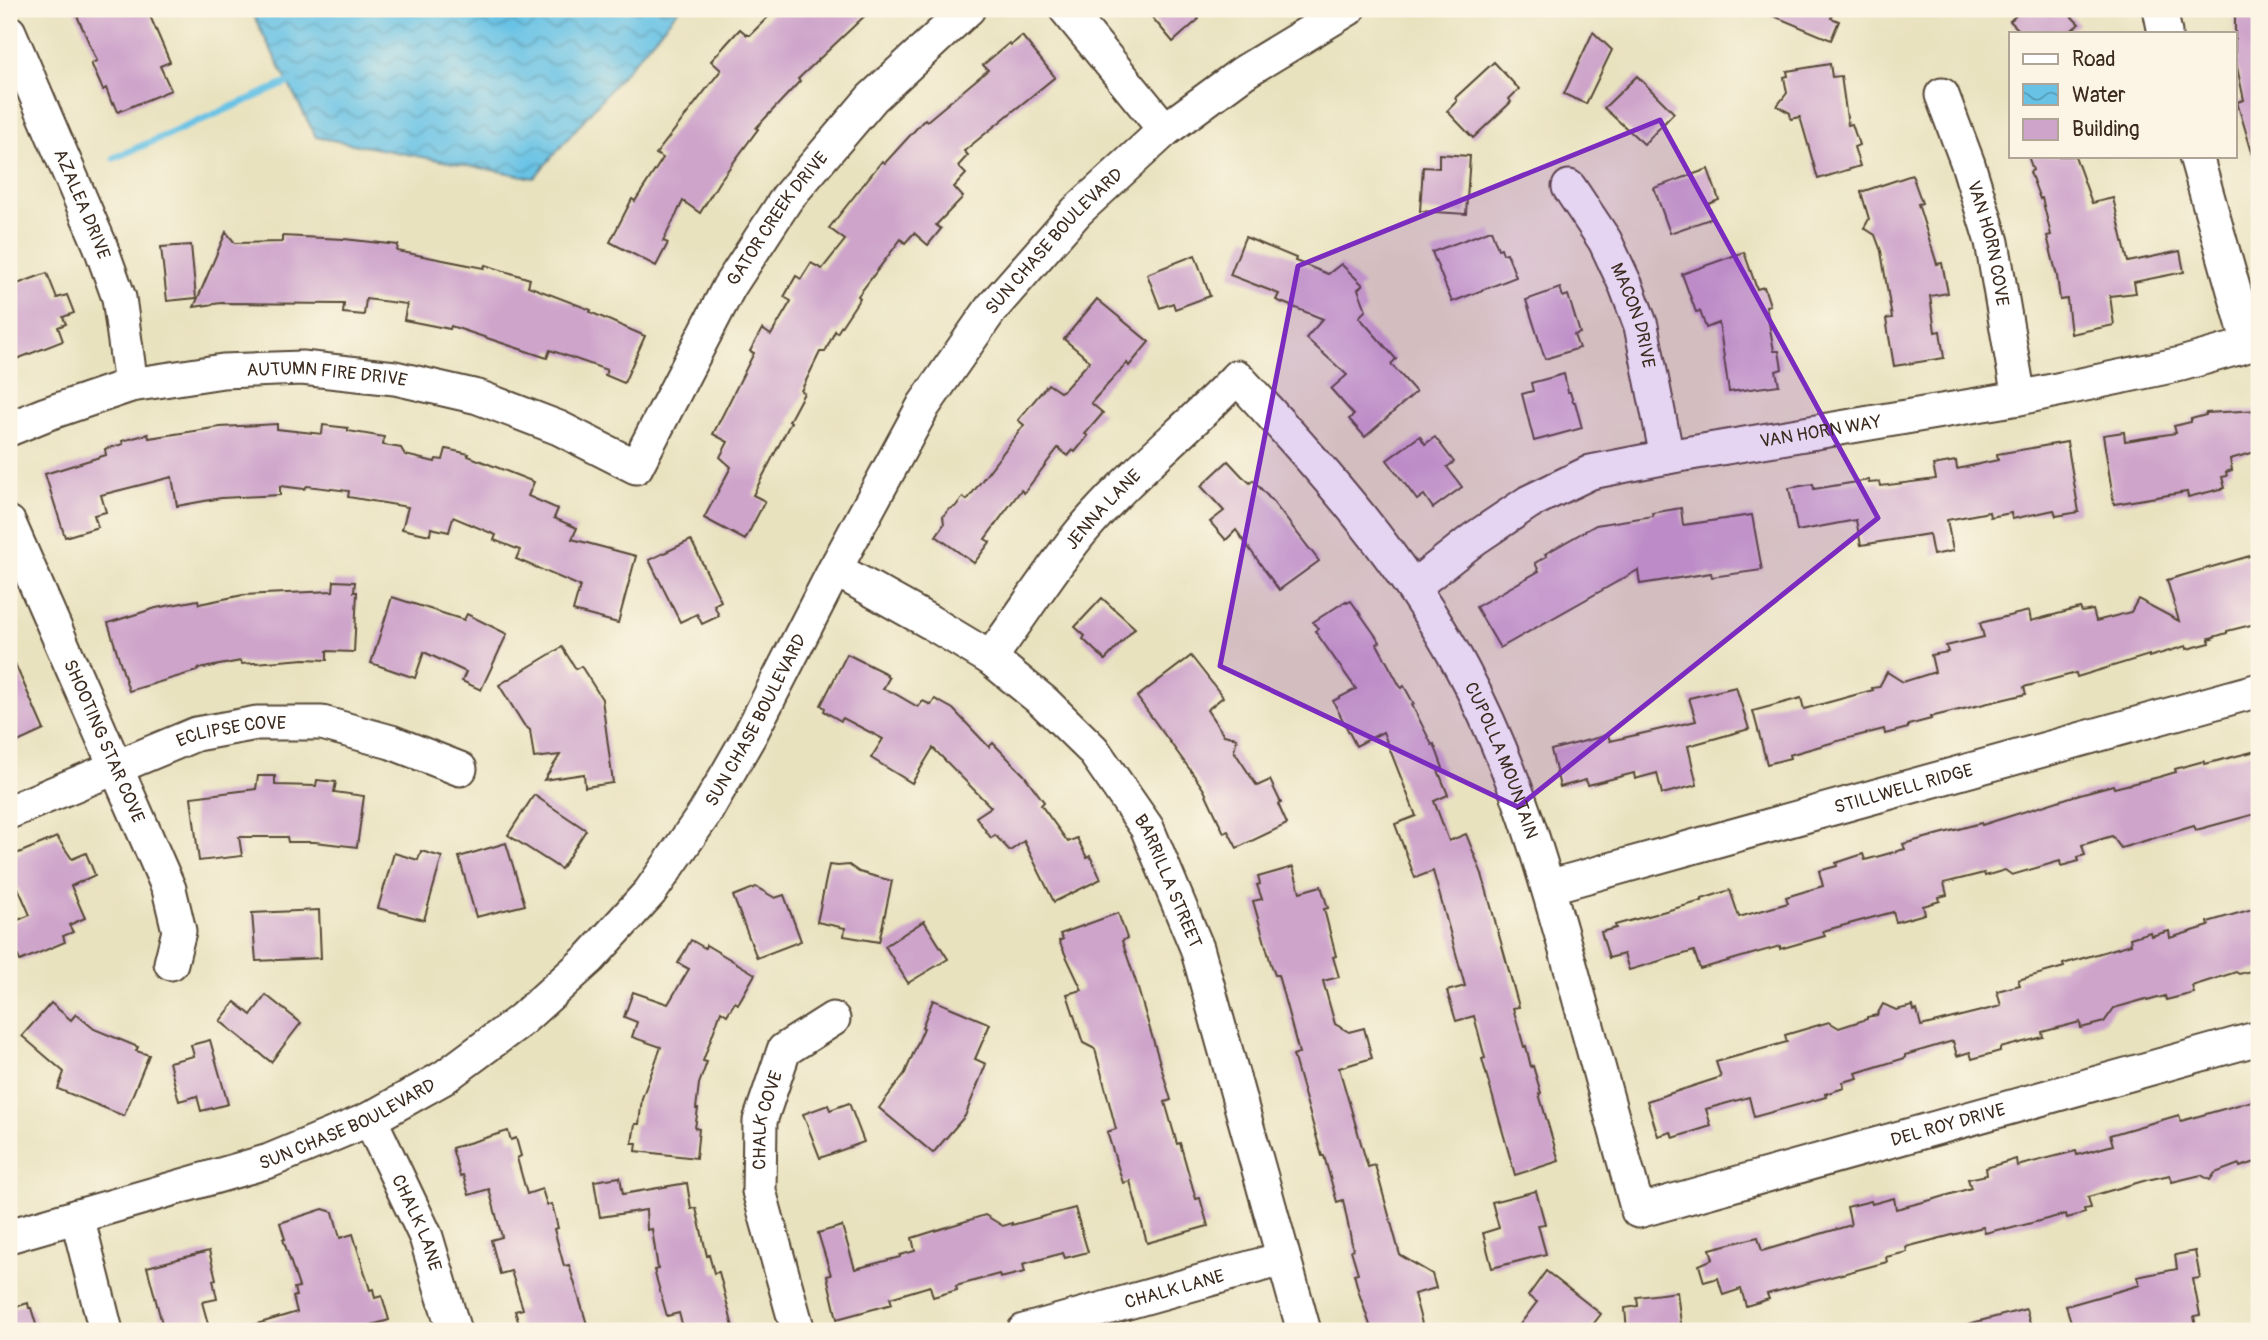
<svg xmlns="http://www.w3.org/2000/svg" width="2268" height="1340" font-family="Pangolin,sans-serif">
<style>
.water{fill:url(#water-waves);stroke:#517682;stroke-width:2}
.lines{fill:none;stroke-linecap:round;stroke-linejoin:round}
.stream{stroke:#67c2e5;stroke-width:7}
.building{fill:#cea4cb}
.minor-casing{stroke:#554636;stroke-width:37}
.minor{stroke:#fff;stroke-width:33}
.marked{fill:#7b2cbf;fill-opacity:0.2;stroke:#7b2cbf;stroke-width:5;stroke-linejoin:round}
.labels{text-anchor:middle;stroke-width:6;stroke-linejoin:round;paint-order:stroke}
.street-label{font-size:18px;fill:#3b2a1e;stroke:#fcf5e5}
</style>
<defs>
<pattern id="water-waves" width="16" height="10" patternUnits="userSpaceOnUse" patternTransform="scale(1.75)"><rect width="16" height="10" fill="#67c2e5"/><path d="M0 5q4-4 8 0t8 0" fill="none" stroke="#569eb9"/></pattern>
</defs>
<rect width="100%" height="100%" fill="#fcf5e5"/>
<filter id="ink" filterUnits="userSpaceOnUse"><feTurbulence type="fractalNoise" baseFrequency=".0143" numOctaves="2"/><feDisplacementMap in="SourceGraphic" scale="14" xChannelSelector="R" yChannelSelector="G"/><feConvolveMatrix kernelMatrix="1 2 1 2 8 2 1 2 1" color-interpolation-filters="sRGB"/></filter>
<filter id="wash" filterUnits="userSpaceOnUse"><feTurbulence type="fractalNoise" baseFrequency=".00686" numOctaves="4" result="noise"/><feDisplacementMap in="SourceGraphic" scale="28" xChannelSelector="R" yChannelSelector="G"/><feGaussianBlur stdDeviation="1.57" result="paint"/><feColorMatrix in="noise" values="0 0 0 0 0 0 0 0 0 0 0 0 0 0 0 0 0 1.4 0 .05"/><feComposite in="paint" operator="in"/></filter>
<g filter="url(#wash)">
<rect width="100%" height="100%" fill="#e9e2bf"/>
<polygon class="water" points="250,9 679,9 534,178 316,137"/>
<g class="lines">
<g class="stream">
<polyline points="114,158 296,79"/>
<polyline points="9,201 13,199"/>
</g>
</g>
<g id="blocks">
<g class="building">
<polygon points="74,9 147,9 170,62 160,66 171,90 118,112 114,102 112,104 106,88 103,90 91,63 97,61"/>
<polygon points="776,9 872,9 798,79 800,81 756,128 758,129 719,182 700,213 683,201 663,241 668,243 656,266 610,242 632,199 635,201 663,158 656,154 721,70 711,61 740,29 747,35 750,35"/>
<polygon points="1145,9 1190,9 1199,19 1173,42"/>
<polygon points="1757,9 1834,9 1831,18 1839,21 1831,40"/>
<polygon points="2023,9 2064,9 2079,24 2068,33 2022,33 2010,21"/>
<polygon points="2235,9 2259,9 2259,158 2254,159 2237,102 2244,100 2235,58"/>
<polygon points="1593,32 1612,50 1586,104 1564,94"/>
<polygon points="1022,36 1055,77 964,151 968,155 958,166 966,174 954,187 963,197 936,225 941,229 928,245 914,233 905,243 901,239 858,296 860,298 837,333 835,331 825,352 820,352 801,391 804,393 789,421 791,422 753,495 765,501 745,540 704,518 731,467 720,457 728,442 713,434 754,353 750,351 762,329 771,335 791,301 784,297 796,276 801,279 811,263 822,269 845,240 829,228 882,161 885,163 925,119 927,121 988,70 983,65 1009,43 1011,45"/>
<polygon points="1494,62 1519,89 1509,99 1511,102 1473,138 1447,111 1457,101 1455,98"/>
<polygon points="1830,64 1832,77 1841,76 1848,125 1852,124 1859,145 1854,147 1860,166 1818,179 1800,117 1791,119 1790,113 1777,106 1787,93 1784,77 1788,76 1787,71"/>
<polygon points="1637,76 1674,113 1644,144 1604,108"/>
<polygon points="1439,154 1470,156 1466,214 1420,211 1423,167 1439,168"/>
<polygon points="2028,156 2075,156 2092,203 2113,198 2128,262 2180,251 2184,272 2134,282 2136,293 2110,296 2114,325 2071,334 2067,299 2060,300 2057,276 2047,236 2051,235 2042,198 2040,199 2030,172 2033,170"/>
<polygon points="1708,169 1719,200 1708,204 1713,218 1670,233 1654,188"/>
<polygon points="1912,175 1922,203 1918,204 1937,264 1942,263 1948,293 1930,296 1935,332 1940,331 1944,358 1894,366 1886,319 1892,318 1881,251 1875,235 1864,228 1869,219 1861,192"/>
<polygon points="1491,230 1498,249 1501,248 1503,254 1507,253 1516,277 1452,302 1432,252"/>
<polygon points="226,232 235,243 282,242 282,236 344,239 398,245 397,251 484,268 485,265 530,279 528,286 591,310 590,312 645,336 624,383 605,375 607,370 550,350 547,358 451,326 450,329 404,320 407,304 366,299 364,315 343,313 344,304 221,303 194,307"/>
<polygon points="1245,237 1296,258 1295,261 1328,274 1341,264 1363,285 1358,289 1366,310 1359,317 1396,359 1391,364 1416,392 1365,437 1349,419 1354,415 1331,389 1347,375 1306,338 1323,319 1276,300 1279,294 1230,275"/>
<polygon points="191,245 196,298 167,301 161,247"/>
<polygon points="1744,252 1757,289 1764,287 1770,305 1766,306 1774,351 1779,351 1782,369 1776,371 1779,385 1729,392 1719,323 1706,328 1700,311 1696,312 1682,274"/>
<polygon points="1195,255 1210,296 1175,309 1173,303 1160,308 1147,274"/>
<polygon points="47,273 57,298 67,295 74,313 63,317 66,324 58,327 63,341 9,362 9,287"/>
<polygon points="1560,288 1563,297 1568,295 1580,333 1574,335 1579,348 1545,359 1526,300"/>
<polygon points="1097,299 1149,342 1129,366 1127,363 1091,403 1103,413 1085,434 1088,436 1075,452 1073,450 1068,456 1058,448 1024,493 1021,490 985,539 990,542 974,563 936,536 944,524 943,516 949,509 955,507 963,497 967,500 1024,425 1018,420 1048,384 1060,392 1064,390 1090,361 1064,339"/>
<polygon points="1564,374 1568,392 1570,392 1573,402 1575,402 1582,428 1534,441 1522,394 1533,391 1531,383"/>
<polygon points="2259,410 2259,451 2230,459 2232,470 2226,472 2227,476 2222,477 2225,488 2188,497 2187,492 2114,504 2103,435 2124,432 2125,441 2176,433 2174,426 2191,422 2191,419 2206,415 2206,413"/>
<polygon points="277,424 277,429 322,434 323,425 348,428 348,431 384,437 383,445 401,448 405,455 435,462 436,459 443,460 446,449 469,454 468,456 534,482 528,496 558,509 554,518 577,528 572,539 636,556 618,623 573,611 580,586 516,559 520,550 494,540 496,535 453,517 449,532 431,528 430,535 402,529 408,507 348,497 349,491 307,486 304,489 280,486 280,495 221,498 177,506 172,477 101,495 106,512 94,515 98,527 65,537 45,474 106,455 105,449 123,444 122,441 148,434 149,438 220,427"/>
<polygon points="1420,436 1425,444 1435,437 1454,462 1447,467 1462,487 1433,508 1424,495 1417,500 1387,460"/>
<polygon points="2067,442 2079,512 2056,516 2054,510 2012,519 2011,513 1990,517 1989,512 1947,520 1953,551 1933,555 1929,534 1861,545 1856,520 1797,531 1789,488 1813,484 1814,489 1869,480 1869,483 1880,482 1881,486 1936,479 1933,465 1956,461 1957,469 1998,460 1997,454"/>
<polygon points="1228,461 1242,476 1250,483 1253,480 1273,502 1319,561 1279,590 1236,530 1226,540 1210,522 1224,511 1201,486"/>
<polygon points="1681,508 1683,525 1752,515 1762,570 1712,577 1711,573 1640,584 1638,570 1500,648 1476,607 1539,571 1535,563 1547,556 1545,554 1596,525 1653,516 1652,513"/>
<polygon points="691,540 721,601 714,605 719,616 702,624 697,614 680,622 649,560"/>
<polygon points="2253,555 2254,560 2259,559 2259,623 2227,631 2227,633 2210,638 2212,639 2209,640 2210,643 2187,649 2186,646 2149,657 2149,655 2077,677 2076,673 2024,687 2026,694 1930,717 1931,719 1908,725 1908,728 1885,734 1884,729 1845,739 1789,755 1790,758 1767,764 1753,711 1801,698 1804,709 1873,690 1872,688 1879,687 1887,672 1903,682 1935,672 1931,655 1948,652 1946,646 1984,637 1980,623 2029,611 2031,621 2080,608 2082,612 2093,610 2096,621 2131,612 2138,599 2179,621 2167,580"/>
<polygon points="334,581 355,582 354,592 357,592 354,652 327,651 327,660 304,659 242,664 241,661 198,669 197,671 129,691 108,623 156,608 198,600 199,604 243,595 333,591"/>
<polygon points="392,597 464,620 467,614 507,634 481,690 462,681 466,672 424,652 415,678 371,663"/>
<polygon points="1102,598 1135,628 1105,660 1083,639 1085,636 1075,627"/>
<polygon points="1346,601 1347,603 1351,601 1380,642 1377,644 1401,688 1404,686 1414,704 1412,705 1432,745 1434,744 1443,768 1438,770 1448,795 1434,801 1449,841 1466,834 1482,874 1519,1007 1513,1008 1524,1047 1526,1046 1531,1067 1533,1066 1541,1093 1539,1094 1559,1161 1515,1175 1482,1059 1485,1058 1474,1016 1456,1021 1447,991 1465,986 1433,871 1415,878 1395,824 1416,816 1383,732 1356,746 1333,701 1356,689 1315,631 1318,629 1313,622"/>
<polygon points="562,647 576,669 581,666 602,699 613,783 585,787 584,774 544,780 560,755 534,758 530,730 524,725 499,685"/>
<polygon points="9,650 44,730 9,746"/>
<polygon points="847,654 887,674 886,676 889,678 883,689 892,692 918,707 923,701 931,705 935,699 953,709 989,747 993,743 1024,775 1044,802 1041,805 1068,842 1077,838 1087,858 1090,856 1101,879 1054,902 1024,841 1010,851 995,835 991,838 976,817 991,807 933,748 912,783 871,758 883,739 843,718 841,721 824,711 825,708 821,705"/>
<polygon points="1191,656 1223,697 1207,710 1224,735 1237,738 1234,751 1257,786 1270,780 1281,803 1278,804 1287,824 1237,848 1228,831 1224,833 1204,790 1191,771 1137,697"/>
<polygon points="1736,687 1749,729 1688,746 1697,785 1662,794 1657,773 1635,779 1634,773 1588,785 1586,780 1560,787 1551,750 1608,735 1610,741 1696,721 1689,698"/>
<polygon points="2256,751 2259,766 2259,813 2196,830 2194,826 2121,848 2112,836 2082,845 2085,855 2078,857 2079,861 2061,866 2060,861 2012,875 2005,870 1985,876 1984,873 1944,883 1947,895 1939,897 1940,901 1923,906 1925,914 1896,922 1893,912 1823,931 1825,936 1780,949 1780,946 1700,969 1694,951 1629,970 1624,954 1609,958 1601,932 1616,928 1615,925 1702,901 1702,899 1730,890 1739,917 1788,903 1786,897 1823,886 1819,871 1837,866 1836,863 1863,854 1865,860 1905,849 1903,844 1981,823 1982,825 2080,794 2113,785 2114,788 2159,777 2176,772 2175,769 2204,761 2205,764"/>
<polygon points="258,776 275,776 275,785 316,786 317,780 336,782 334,792 364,796 357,847 315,842 288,842 287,837 239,837 242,856 199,861 191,797 256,789"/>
<polygon points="534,795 586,830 561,869 508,835"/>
<polygon points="57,837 72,859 86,853 95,875 71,886 85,918 69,925 73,932 63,936 65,942 20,961 14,946 9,949 9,924 30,915 9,867 9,857"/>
<polygon points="506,843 525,905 476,917 459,857"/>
<polygon points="421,851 442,857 424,920 378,908 394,853 418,860"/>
<polygon points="829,865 838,866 849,865 859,872 892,881 879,942 844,936 845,928 817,922"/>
<polygon points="1293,867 1300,892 1321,886 1328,908 1324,909 1336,956 1333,957 1339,977 1323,981 1335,1024 1349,1032 1364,1028 1372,1058 1339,1068 1368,1167 1375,1165 1400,1255 1432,1274 1436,1288 1414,1294 1424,1331 1372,1331 1359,1293 1354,1274 1358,1273 1351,1250 1353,1249 1343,1200 1337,1202 1324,1156 1322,1156 1293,1055 1299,1053 1278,975 1275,975 1271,964 1253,901 1262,899 1257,885 1260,884 1258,877"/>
<polygon points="756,887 775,898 784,895 801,941 757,958 733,896"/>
<polygon points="2259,907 2259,969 2239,974 2236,972 2192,986 2194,993 2166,1000 2165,996 2147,1001 2146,999 2114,1008 2104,1022 2081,1028 2080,1022 2042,1032 2043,1037 2000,1048 2000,1051 1972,1059 1970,1052 1957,1056 1953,1041 1905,1055 1905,1058 1856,1073 1858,1078 1843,1082 1844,1088 1825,1094 1826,1097 1754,1117 1749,1097 1706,1109 1711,1126 1673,1138 1671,1132 1658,1136 1647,1101 1721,1077 1716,1062 1787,1042 1785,1035 1829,1022 1839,1028 1867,1019 1867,1017 1877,1015 1883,1004 1896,1010 1913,1006 1914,1011 1917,1010 1921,1026 2001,1006 1997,991 2020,985 2018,980 2064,967 2063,964 2131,944 2130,938 2150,932 2151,936 2169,931 2170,938 2209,926 2208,922"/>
<polygon points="319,910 321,958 256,961 252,913"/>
<polygon points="1118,913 1127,938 1122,941 1136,982 1171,1100 1165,1102 1177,1144 1180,1143 1196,1199 1200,1198 1208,1226 1147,1243 1130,1181 1123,1183 1107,1132 1116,1129 1095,1049 1083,1043 1067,994 1082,990 1059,941 1063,939 1060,934"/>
<polygon points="924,921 948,959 908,983 885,946"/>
<polygon points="691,940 705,948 706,945 755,974 738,1004 735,1002 727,1015 721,1011 703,1061 707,1062 699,1084 696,1109 698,1109 695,1128 699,1129 696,1158 636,1151 637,1143 632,1143 635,1124 639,1124 642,1098 661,1047 632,1037 637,1022 624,1017 633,992 668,1004 689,969 678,963"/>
<polygon points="266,995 301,1023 271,1062 220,1021 235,1002 251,1015"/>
<polygon points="933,1000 990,1024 975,1059 986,1064 965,1116 933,1153 879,1108 905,1073 924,1028 922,1027"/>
<polygon points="51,1003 71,1020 76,1014 94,1029 138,1047 136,1051 149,1055 124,1116 58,1089 64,1072 22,1036"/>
<polygon points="210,1040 228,1104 201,1111 197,1096 179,1101 169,1062 194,1056 191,1045"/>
<polygon points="2259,1099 2259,1161 2240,1167 2239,1164 2215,1173 2210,1180 2201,1175 2172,1182 2170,1175 2147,1180 2088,1197 2091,1208 2084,1209 2085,1213 2067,1218 2066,1214 2005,1230 2005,1228 1985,1233 1983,1227 1906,1247 1907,1252 1886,1257 1887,1262 1767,1294 1769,1299 1746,1306 1741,1289 1723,1295 1718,1278 1704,1282 1699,1265 1713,1259 1710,1249 1758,1237 1762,1251 1851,1225 1847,1207 1871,1201 1872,1204 1894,1198 1896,1209 1935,1199 1971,1188 1968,1179 1987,1175 1986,1168 2016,1159 2017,1166 2076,1151 2077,1155 2113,1145 2110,1135 2179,1115 2181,1121"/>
<polygon points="849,1103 864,1142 820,1158 803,1114 828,1105 830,1110"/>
<polygon points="508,1131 511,1140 516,1138 521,1156 517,1158 527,1194 542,1189 547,1205 552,1204 558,1228 554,1229 564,1266 569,1265 589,1331 521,1331 515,1311 523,1309 511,1271 500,1274 491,1240 502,1237 489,1189 469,1195 463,1175 460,1176 452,1148"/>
<polygon points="620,1177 623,1194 687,1183 691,1209 696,1208 707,1256 709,1255 714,1273 719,1272 734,1331 684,1331 679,1313 667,1316 654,1270 658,1269 652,1229 647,1230 646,1210 600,1217 594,1181"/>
<polygon points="1536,1191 1545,1224 1538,1225 1546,1254 1492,1268 1483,1233 1499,1228 1492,1202"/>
<polygon points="1075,1208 1088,1252 1065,1258 1063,1253 1023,1264 1025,1272 1000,1278 999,1274 956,1286 957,1290 933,1297 930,1286 890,1298 892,1304 837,1319 827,1276 831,1275 818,1233 842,1226 855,1269 900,1257 900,1255 915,1251 912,1238 985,1215 1003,1226 1012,1223 1012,1225"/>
<polygon points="323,1209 333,1212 340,1238 353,1234 370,1290 373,1289 375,1298 382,1296 389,1320 351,1331 251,1331 250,1326 297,1312 293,1297 296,1296 294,1288 299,1287 283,1239 285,1239 280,1223"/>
<polygon points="209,1251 216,1279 213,1280 217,1299 202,1302 210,1331 164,1331 147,1267"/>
<polygon points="2195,1251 2200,1278 2193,1279 2200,1315 2194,1316 2196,1328 2180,1331 2074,1331 2066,1306 2140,1285 2137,1277 2177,1269 2175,1255"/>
<polygon points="1546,1271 1601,1314 1588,1331 1515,1331 1537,1302 1528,1296"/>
<polygon points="1677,1292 1682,1331 1627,1331 1625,1308 1638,1306 1637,1297"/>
<polygon points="28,1303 29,1308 31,1308 38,1331 9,1331 9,1309"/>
<polygon points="2026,1309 2032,1331 1969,1331 1968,1324"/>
</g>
</g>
</g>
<g filter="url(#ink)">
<use href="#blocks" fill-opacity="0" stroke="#554636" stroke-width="2"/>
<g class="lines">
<g class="minor-casing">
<g id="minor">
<polyline points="1066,9 1165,130"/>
<polyline points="2160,9 2165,33"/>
<path id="s1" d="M 9,32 L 100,245 L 119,298 L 131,385"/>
<path id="s2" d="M 1942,95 L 1968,164 L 1992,242 L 2019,398"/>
<polyline points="2196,156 2249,344"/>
<path id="s3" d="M 1569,187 L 1605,241 L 1626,286 L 1641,326 L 1667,457"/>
<path id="s4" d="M 9,429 L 46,414 L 131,385 L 223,371 L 302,368 L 395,378 L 478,397 L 559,428 L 636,467 L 729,287 L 787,198 L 872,98 L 968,9"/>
<path id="s5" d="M 9,523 L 169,889 L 179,931 L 171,963"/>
<path id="s6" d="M 835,569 L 930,622 L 990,658 L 1044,702 L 1093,750 L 1147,828 L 1197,948 L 1304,1331"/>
<path id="s7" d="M 1413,587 L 1474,539 L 1529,502 L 1591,472 L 1667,457 L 2019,398 L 2181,364 L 2259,342"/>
<path id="s8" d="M 990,658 C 1021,617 1049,571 1081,532 C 1128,476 1187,430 1237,377 C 1321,467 1404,560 1462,669 C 1514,765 1543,868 1572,972 C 1594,1052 1616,1131 1638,1211 L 2259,1038"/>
<path id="s9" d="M 9,812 L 196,734 L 257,723 L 322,723 L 391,742 L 460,769"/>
<path id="s10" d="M 1548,887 L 2259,690"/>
<path id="s11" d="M 370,1119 L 426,1237 L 454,1331"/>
<polyline points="77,1216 106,1331"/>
<path id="s12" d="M 9,1236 L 269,1161 L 370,1119 L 443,1078 L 520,1021 L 590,958 L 650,892 L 705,813 L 751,733 L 835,569 L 924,405 L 991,309 L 1077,211 L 1165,130 L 1244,72 L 1348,9"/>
<path id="s13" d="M 798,1331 L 759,1191 L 760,1121 L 784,1050 L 833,1019"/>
<path id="s14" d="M 1024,1331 L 1282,1259"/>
</g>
</g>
<use href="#minor" class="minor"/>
</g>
</g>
<path class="marked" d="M 1660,120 L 1878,518 L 1518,807 L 1220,666 L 1298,266 Z"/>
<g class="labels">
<g class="street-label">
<text dy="6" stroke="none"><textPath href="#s1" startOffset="187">AZALEA DRIVE</textPath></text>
<text dy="6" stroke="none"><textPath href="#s4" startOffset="940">GATOR CREEK DRIVE</textPath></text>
<text dy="6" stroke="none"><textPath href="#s12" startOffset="1512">SUN CHASE BOULEVARD</textPath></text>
<text dy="6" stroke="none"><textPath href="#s2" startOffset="156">VAN HORN COVE</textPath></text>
<text dy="6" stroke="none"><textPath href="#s3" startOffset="145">MACON DRIVE</textPath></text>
<text dy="6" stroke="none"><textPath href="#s4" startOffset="327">AUTUMN FIRE DRIVE</textPath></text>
<text dy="6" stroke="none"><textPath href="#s7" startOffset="446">VAN HORN WAY</textPath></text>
<text dy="6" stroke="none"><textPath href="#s8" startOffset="187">JENNA LANE</textPath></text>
<text dy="6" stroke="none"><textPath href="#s12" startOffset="945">SUN CHASE BOULEVARD</textPath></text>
<text dy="6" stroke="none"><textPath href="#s9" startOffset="238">ECLIPSE COVE</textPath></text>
<text dy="6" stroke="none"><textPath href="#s5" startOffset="238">SHOOTING STAR COVE</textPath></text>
<text dy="6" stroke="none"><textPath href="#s8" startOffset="845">CUPOLLA MOUNTAIN</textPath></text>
<text dy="6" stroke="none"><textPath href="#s10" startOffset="369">STILLWELL RIDGE</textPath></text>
<text dy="6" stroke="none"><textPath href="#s6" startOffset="469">BARRILLA STREET</textPath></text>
<text dy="6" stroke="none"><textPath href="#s13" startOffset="217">CHALK COVE</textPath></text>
<text dy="6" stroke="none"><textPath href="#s12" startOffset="357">SUN CHASE BOULEVARD</textPath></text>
<text dy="6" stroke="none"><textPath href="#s8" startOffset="1638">DEL ROY DRIVE</textPath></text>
<text dy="6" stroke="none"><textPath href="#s11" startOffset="114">CHALK LANE</textPath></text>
<text dy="6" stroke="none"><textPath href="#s14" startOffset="156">CHALK LANE</textPath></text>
</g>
</g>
<rect width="2268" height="1340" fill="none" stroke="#fcf5e5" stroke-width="35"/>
<rect x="2009" y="32" width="228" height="126" fill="#fcf5e5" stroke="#afa495" stroke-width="2"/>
<rect x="2023" y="54" width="35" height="10" fill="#ffffff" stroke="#afa495" stroke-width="2"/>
<text x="2072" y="66" font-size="21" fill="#3b2a1e">Road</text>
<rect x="2023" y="84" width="35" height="21" fill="url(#water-waves)" stroke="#afa495" stroke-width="2"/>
<text x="2072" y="102" font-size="21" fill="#3b2a1e">Water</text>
<rect x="2023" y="119" width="35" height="21" fill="#cea4cb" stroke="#afa495" stroke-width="2"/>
<text x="2072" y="136" font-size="21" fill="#3b2a1e">Building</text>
</svg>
